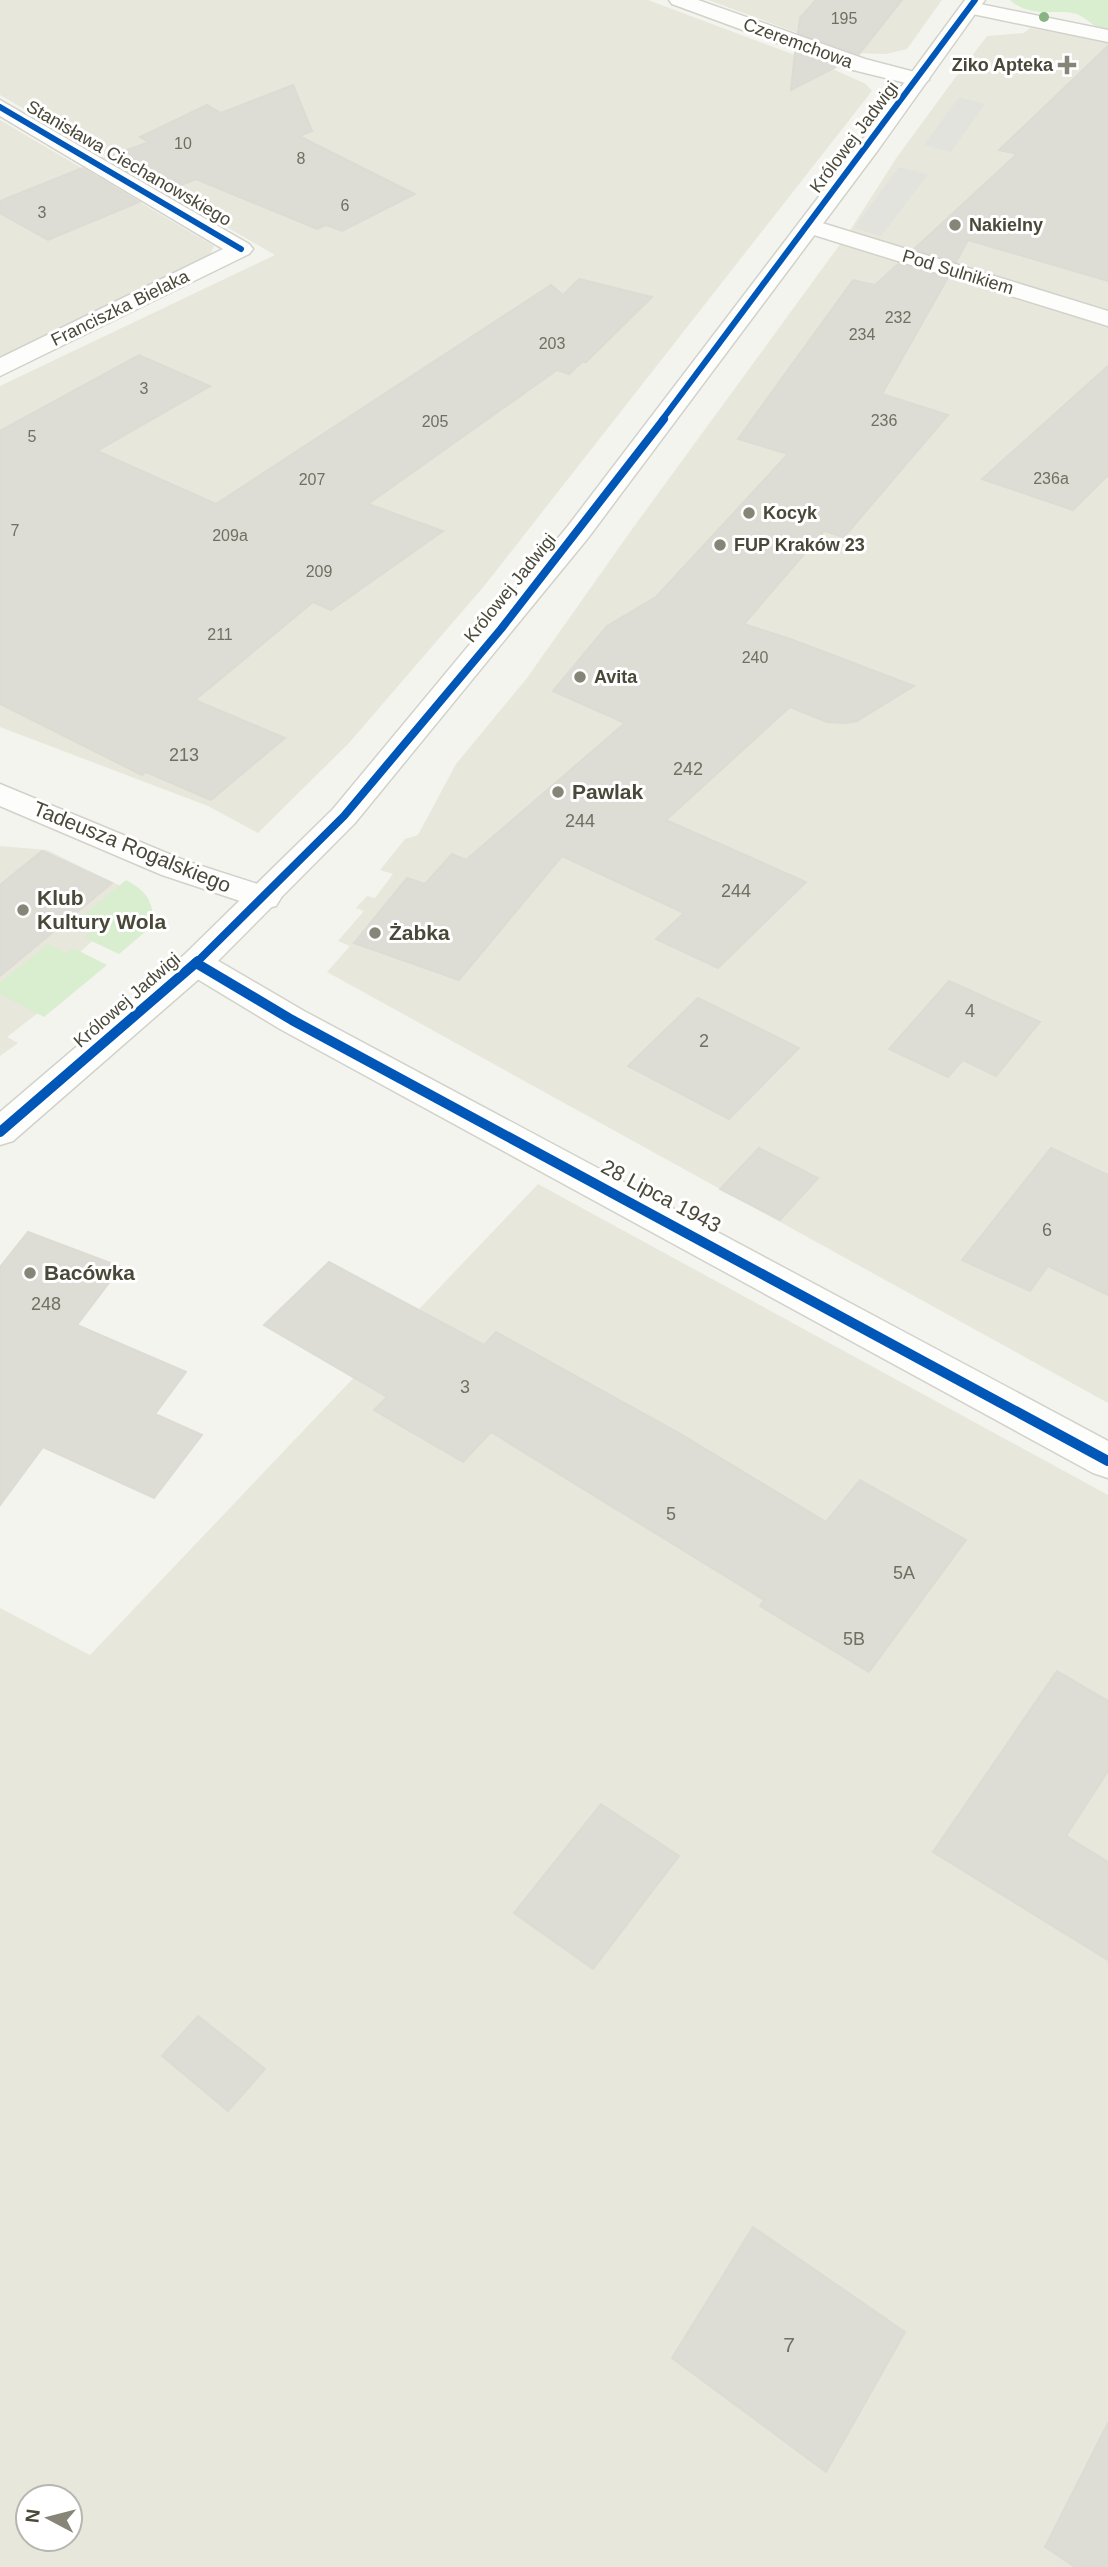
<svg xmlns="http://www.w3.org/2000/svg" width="1108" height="2567" font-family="Arial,sans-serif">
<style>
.residential{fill:#e7e7dc;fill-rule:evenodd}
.green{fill:#d8eecf}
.parking{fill:#e3e3de}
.building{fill:#ddddd6;stroke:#dcdcd4;stroke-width:2}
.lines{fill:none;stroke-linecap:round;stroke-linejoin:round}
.minor-casing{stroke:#d2d2cb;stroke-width:3}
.tertiary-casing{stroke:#d2d2cb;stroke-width:3}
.minor{fill:#fdfdfc;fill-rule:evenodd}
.tertiary{fill:#fdfdfc;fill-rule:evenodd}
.cycleway-far2-casing{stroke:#fff;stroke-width:9}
.cycleway-far1-casing{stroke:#fff;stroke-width:11}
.cycleway-casing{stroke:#fff;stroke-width:15}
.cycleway-far2{stroke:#0057b8;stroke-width:6}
.cycleway-far1{stroke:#0057b8;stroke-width:8}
.cycleway{stroke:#0057b8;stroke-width:10}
.tree{fill:#88b383}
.poi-dot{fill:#868578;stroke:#fff;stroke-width:2.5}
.labels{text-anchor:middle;stroke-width:6;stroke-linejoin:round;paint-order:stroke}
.far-number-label{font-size:16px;fill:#706f61}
.far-street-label{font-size:18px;fill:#4a4939;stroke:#fff}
.far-poi-label{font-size:18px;font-weight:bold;fill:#4a4939;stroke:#fff;text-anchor:start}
.number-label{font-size:18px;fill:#706f61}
.poi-label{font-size:21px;font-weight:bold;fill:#4a4939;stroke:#fff;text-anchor:start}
.street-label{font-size:21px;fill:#4a4939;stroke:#fff}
.near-number-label{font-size:21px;fill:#706f61}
</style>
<rect width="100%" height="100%" fill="#f4f4ee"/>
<g class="residential">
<polygon points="0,0 648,0 835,70 866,84 872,91 485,585 349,743 258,833 208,806 0,727 0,386 275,255 0,95"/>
<polygon points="708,0 942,0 907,49 886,54 852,53"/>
<polygon points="1030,28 1108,42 1108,1403 327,972 350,946 338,941 364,911 356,908 367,896 375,898 393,874 380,870 405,839 418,835 456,764 527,678 630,532 849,232 897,157 955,78 987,36 1024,33"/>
<polygon points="0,120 214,246 208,260 0,362"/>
<polygon points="0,846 47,850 141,896 27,1001 43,1009 7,1037 18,1043 0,1056"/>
<path d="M 538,1184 L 1108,1495 L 1108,2567 L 0,2567 L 0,1608 L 90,1655 ZM 28,2497 L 70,2497 L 70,2539 L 28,2539 Z"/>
</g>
<g class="green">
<path d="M 1010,0 L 1108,0 L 1108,31 C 1095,28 1090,21 1079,15 C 1062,7 1031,20 1010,0 Z"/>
<path d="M 126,880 C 143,889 152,898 153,918 L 145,932 L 119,954 L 85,938 L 90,932 L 72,925 Z"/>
<polygon points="48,944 67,953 73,948 107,965 44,1017 0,994 0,983"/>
</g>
<g class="parking">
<polygon points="959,97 985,104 951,152 924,145"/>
<polygon points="899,167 928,174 881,236 854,228"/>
</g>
<g class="building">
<polygon points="816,0 902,0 859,54 798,33 800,18"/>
<polygon points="1108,46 1108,281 968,240 956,262 914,249 1017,154 999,150"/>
<polygon points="795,52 836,67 791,90"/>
<polygon points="293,85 312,131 299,136 415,194 342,231 326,225 317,229 196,179 164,192 106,158 149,142 140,137 207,105 221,113"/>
<polygon points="82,168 139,202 48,240 0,213 0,201"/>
<polygon points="898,264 947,279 882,394 948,415 844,537 824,531 744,624 793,640 914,686 857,721 846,723 827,722 790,707 666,820 806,882 718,968 656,939 684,913 562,856 459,980 354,943 407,878 425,884 452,854 466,860 625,723 553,691 607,626 656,597 788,454 738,439 853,280 875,285"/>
<polygon points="579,279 652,297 586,362 582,362 569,374 557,370 368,504 443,531 331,610 313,602 195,700 285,738 211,800 146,772 142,775 0,704 0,431 139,355 210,386 97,451 216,504 551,285 563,295"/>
<polygon points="1108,366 1108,475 1073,510 982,479"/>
<polygon points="42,851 112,883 0,976 0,885"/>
<polygon points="949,981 1040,1022 996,1076 963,1060 948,1077 889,1049"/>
<polygon points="698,998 799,1048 729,1119 628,1066"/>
<polygon points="759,1148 818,1178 780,1220 720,1189"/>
<polygon points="1051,1148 1108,1175 1108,1295 1048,1266 1030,1291 962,1260"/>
<polygon points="28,1232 121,1267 77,1325 186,1372 155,1414 202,1435 154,1498 43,1447 0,1505 0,1267"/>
<polygon points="329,1262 484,1345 496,1332 679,1433 826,1522 860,1480 966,1540 869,1672 760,1606 764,1600 491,1432 463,1462 374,1410 387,1397 264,1325"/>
<polygon points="1057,1671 1108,1701 1108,1771 1066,1836 1108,1862 1108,1960 933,1852"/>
<polygon points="601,1804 679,1856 593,1969 514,1913"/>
<polygon points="198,2016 265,2069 228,2111 162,2056"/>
<polygon points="753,2227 905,2332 826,2472 672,2358"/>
<polygon points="1108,2423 1108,2567 1075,2567 1045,2547"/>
</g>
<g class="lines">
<g class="minor-casing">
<g id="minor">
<polygon points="669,0 698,0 865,59 926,75 929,80 918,86 849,69 672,4"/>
<polygon points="970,2 1108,30 1108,42 963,12 960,8"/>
<polygon points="0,100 249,244 253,249 249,254 0,376 0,358 223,249 0,116"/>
<polygon points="809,219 1108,311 1108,326 801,231 797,226 801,221"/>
<polygon points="0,784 186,861 276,890 281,898 276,906 264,909 162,875 0,806"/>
<polygon points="196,952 208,955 304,1011 1108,1441 1108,1478 1093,1473 280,1029 184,971 179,963 184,955"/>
</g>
</g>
<g class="tertiary-casing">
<polygon id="tertiary" points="965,0 985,0 878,150 588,538 355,823 208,971 13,1141 0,1145 0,1112 184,955 333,809 568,526 862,140"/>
</g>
<use href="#minor" class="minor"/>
<use href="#tertiary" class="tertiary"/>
<g class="cycleway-far2-casing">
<g id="cycleway-far2">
<polyline points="0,107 241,249"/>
<polyline points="662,420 975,0"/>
</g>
</g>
<g class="cycleway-far1-casing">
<polyline id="cycleway-far1" points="197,962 344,816 501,629 664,419"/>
</g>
<g class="cycleway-casing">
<g id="cycleway">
<polyline points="196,963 292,1020 1108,1461"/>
<polyline points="0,1132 198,961"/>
</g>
</g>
<use href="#cycleway-far2" class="cycleway-far2"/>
<use href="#cycleway-far1" class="cycleway-far1"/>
<use href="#cycleway" class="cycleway"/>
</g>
<circle class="tree" cx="1044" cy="17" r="5"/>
<g class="poi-dot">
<path d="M1063.5 54.5h7v7h7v7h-7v7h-7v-7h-7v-7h7z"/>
<circle cx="955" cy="225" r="7"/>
<circle cx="749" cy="513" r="7"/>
<circle cx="720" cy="545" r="7"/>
<circle cx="580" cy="677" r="7"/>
<circle cx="558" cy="792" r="7"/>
<circle cx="23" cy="910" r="7"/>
<circle cx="375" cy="933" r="7"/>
<circle cx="30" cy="1273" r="7"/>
</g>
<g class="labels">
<g class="far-number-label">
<text x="844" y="24">195</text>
<text x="183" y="149">10</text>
<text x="301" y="164">8</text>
<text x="345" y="211">6</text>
<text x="42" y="218">3</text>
<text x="898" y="323">232</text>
<text x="862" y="340">234</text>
<text x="552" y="349">203</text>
<text x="144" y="394">3</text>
<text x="884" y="426">236</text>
<text x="435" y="427">205</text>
<text x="32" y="442">5</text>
<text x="1051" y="484">236a</text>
<text x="312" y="485">207</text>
<text x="15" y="536">7</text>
<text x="230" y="541">209a</text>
<text x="319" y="577">209</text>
<text x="220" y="640">211</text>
<text x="755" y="663">240</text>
</g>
<g class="far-street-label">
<text transform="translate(798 43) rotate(20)" y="6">Czeremchowa</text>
<text transform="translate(854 137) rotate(-53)" y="6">Królowej Jadwigi</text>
<text transform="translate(129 163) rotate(30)" y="6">Stanisława Ciechanowskiego</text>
<text transform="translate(958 272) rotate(17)" y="6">Pod Sulnikiem</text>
<text transform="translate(120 308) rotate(-26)" y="6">Franciszka Bielaka</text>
<text transform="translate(510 588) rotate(-51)" y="6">Królowej Jadwigi</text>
<text transform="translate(127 1000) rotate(-41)" y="6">Królowej Jadwigi</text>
</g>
<g class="far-poi-label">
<text x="1053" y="71" text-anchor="end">Ziko Apteka</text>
<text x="969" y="231">Nakielny</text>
<text x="763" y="519">Kocyk</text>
<text x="734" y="551">FUP Kraków 23</text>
<text x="594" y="683">Avita</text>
</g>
<g class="number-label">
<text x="184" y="761">213</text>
<text x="688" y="775">242</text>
<text x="580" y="827">244</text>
<text x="736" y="897">244</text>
<text x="970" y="1017">4</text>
<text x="704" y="1047">2</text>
<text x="1047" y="1236">6</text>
<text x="46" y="1310">248</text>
<text x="465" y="1393">3</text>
<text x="671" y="1520">5</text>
<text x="904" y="1579">5A</text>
<text x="854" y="1645">5B</text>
</g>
<g class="poi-label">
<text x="572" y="799">Pawlak</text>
<text x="37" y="905">Klub<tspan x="37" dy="24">Kultury Wola</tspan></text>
<text x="389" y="940">Żabka</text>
<text x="44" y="1280">Bacówka</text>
</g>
<g class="street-label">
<text transform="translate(132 847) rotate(22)" y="7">Tadeusza Rogalskiego</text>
<text transform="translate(661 1196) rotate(28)" y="7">28 Lipca 1943</text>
</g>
<g class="near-number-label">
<text x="789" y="2352">7</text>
</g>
</g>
<g transform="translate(49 2518) rotate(277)"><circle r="33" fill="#ffffff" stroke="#b7b6b0" stroke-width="2"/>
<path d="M0-5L12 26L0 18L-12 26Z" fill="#868578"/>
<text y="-10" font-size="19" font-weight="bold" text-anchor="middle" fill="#4a4939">N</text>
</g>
</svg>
